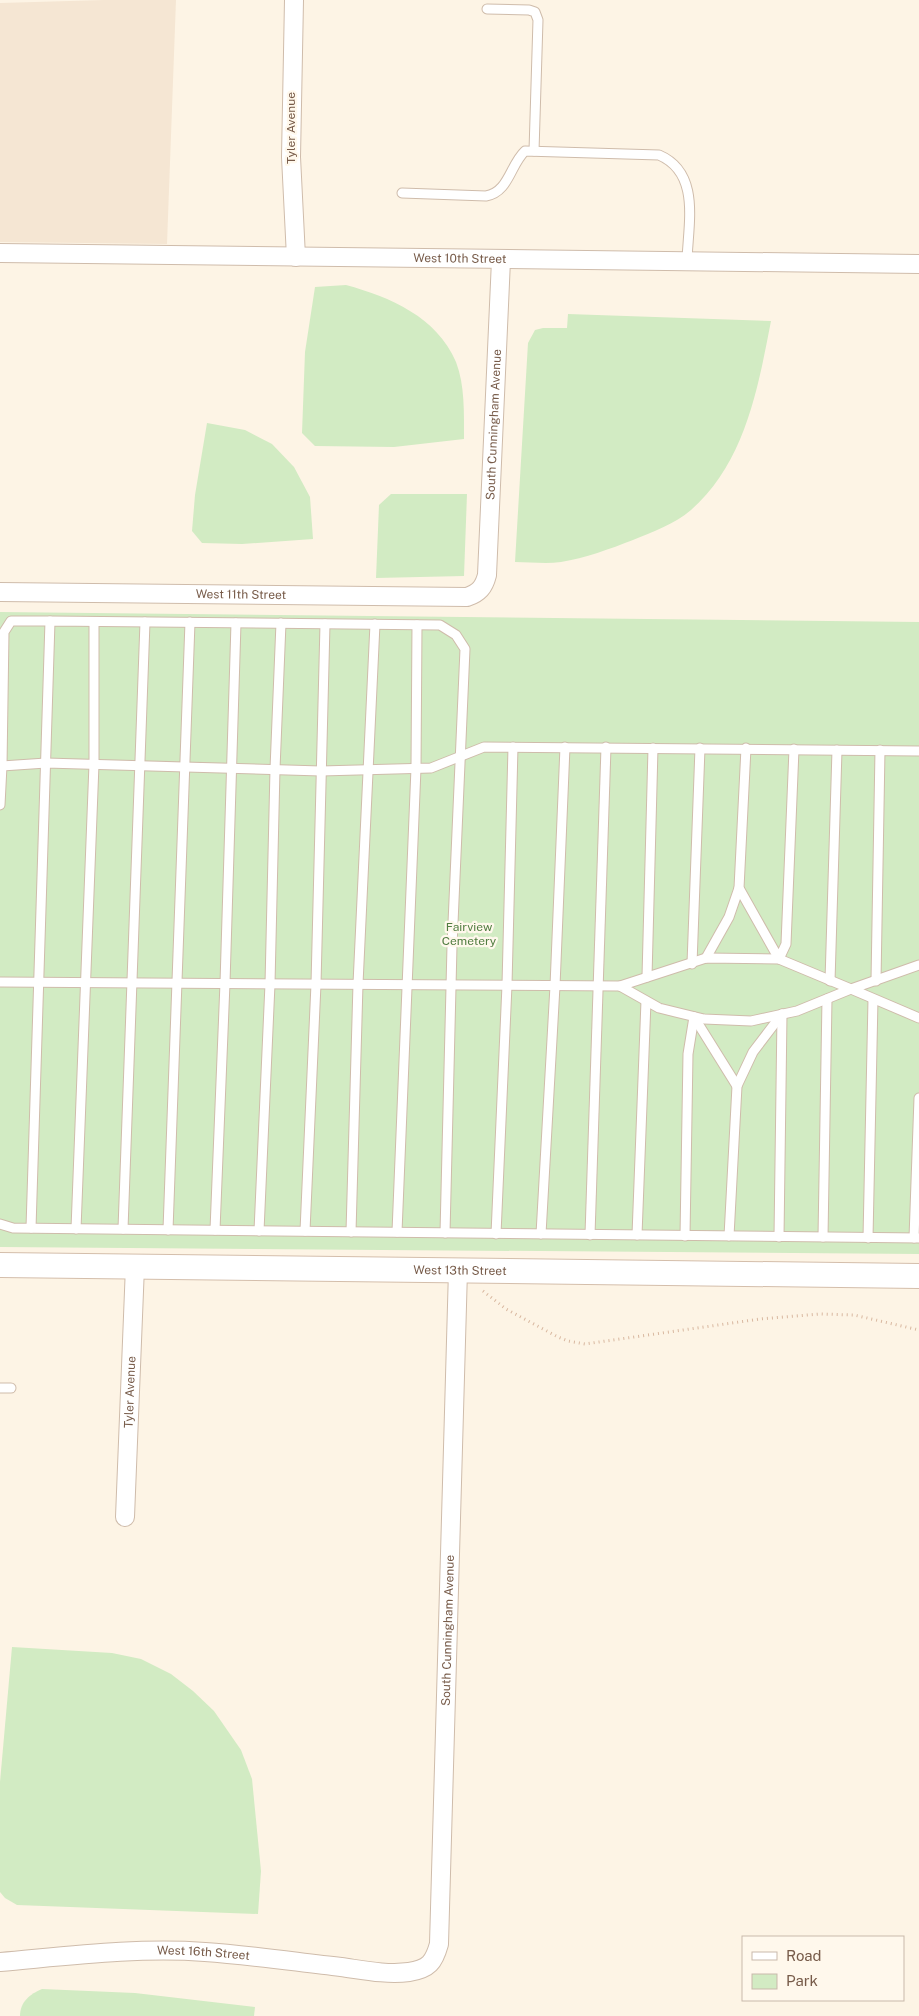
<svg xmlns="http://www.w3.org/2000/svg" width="919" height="2016" font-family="'Public Sans',sans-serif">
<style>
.residential{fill:#f5e6d3}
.green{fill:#d2ebc3}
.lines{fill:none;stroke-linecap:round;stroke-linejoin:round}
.lane-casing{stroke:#cfbcab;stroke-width:11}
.street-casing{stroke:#cfbcab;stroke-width:20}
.secondary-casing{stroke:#d4beab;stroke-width:26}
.path{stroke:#d8b79f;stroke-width:3;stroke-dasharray:1 4;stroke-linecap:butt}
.lane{stroke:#fff;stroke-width:9}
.street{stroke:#fff;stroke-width:18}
.secondary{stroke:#fff;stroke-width:24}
.labels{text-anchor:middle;stroke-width:4.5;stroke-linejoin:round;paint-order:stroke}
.street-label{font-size:12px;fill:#775b49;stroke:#fff8ec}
.park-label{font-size:12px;fill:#517d41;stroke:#fff8ec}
</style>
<rect width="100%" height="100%" fill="#fdf4e5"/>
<polygon class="residential" points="104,0 176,0 167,244 0,242 0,3"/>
<g class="green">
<path d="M 346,285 C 390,297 437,317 456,362 C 465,385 464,414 464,439 L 394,447 L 315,446 L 302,433 L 305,352 L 315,287 Z"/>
<path d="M 568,314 L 771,321 C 758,388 745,463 691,510 C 675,524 652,532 633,540 C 610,549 585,558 561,562 C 546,564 530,562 515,562 L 528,343 L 535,330 L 543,328 L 567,328 Z"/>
<polygon points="207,423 245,430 272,444 294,467 310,497 313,539 242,544 202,543 192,531 195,495"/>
<polygon points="391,494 467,494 464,576 376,578 379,505"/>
<polygon points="0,612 919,622 919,1254 0,1247"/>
<polygon points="12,1647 112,1653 141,1659 171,1674 193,1691 214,1711 241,1750 252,1779 261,1871 258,1914 17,1905 5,1898 0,1892 0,1782"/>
<path d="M 42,1989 L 135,1993 L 255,2007 L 254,2016 L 20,2016 C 20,2002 30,1994 42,1989 Z"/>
</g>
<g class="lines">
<g class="lane-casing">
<g id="lane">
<polyline points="487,9 529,10 535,12 538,20 534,151"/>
<path d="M 402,193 L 486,196 C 509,192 510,165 525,151 L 659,155 C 701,173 688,224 687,261"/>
<polyline points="746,748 739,888 779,959 786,944 794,749"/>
<polyline points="2,766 4,632 11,621 50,621"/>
<polyline points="0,805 2,766 46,763 321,771 431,768 484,747 919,751"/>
<polygon points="706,958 779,959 851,989 797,1011 751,1021 704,1019 659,1008 620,986"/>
<polyline points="706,958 729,917 739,888"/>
<polyline points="692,964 700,748"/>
<polyline points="919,965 851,989 919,1018"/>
<polyline points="647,977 653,748"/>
<polyline points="830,981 837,750"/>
<polyline points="876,981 880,750"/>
<polyline points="0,982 620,986"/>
<polyline points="694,1017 737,1086"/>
<polyline points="0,1224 13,1228 919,1238"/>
<polyline points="31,1228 50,621 440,625 456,635 465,649 452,946 445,1233"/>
<polyline points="76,1229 94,764 94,622"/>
<polyline points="123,1229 145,622"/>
<polyline points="168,1230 190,622"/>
<polyline points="215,1230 225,983 236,623"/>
<polyline points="259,1231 270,984 275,769 281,623"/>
<polyline points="305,1231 316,984 325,624"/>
<polyline points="351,1232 358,984 375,624"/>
<polyline points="397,1232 416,768 417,625"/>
<polyline points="496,1234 507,985 513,747"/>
<polyline points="541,1234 555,986 565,747"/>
<polyline points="590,1235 606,747"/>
<polyline points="637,1235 646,1001"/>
<polyline points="685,1236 688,1054 694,1017"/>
<polyline points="729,1236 737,1086 753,1052 782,1014"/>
<polyline points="779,1237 782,1014"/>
<polyline points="823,1237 827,999"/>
<polyline points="868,1238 873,999"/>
<polyline points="914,1238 919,1098"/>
<polyline points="0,1388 11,1388"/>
</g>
</g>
<g class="street-casing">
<g id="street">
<polyline points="294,0 291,157 296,257"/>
<path id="s1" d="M 0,253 L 919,264"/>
<path id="s2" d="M 0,592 L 467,597 C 479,593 484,587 487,575 L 501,260"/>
<path id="s3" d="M 125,1517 L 135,1266"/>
<path id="s4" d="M 0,1962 C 68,1956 137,1947 205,1952 C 250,1955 296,1962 341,1967 C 363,1970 387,1975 409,1972 C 429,1969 434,1962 439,1944 L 458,1270"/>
</g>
</g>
<g class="secondary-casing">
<g id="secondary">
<path id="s5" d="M 0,1265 L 919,1276"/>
</g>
</g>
<polyline class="path" points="483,1291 506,1309 558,1337 568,1341 585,1344 760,1319 820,1314 854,1315 919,1330"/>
<use href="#lane" class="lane"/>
<use href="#street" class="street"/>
<use href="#secondary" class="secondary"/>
</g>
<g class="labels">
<g class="street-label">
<text transform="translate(291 128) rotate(-90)" y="4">Tyler Avenue</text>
<text dy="4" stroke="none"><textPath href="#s1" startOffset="460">West 10th Street</textPath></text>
<text dy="4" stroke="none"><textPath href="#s2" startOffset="649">South Cunningham Avenue</textPath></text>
<text dy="4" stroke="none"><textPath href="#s2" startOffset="241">West 11th Street</textPath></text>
<text dy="4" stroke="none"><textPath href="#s5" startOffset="460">West 13th Street</textPath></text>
<text dy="4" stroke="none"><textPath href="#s3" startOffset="125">Tyler Avenue</textPath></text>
<text dy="4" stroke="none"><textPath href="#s4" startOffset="769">South Cunningham Avenue</textPath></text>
<text dy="4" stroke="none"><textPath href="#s4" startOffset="204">West 16th Street</textPath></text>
</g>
<g class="park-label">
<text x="469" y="931">Fairview<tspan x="469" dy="14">Cemetery</tspan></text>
</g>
</g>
<rect x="742" y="1936" width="162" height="65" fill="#fff8ec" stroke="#c9b9ab"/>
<rect x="752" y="1952" width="25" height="8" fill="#ffffff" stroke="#c9b9ab"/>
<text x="786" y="1961" font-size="15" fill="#775b49">Road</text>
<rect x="752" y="1974" width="25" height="15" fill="#d2ebc3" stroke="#c9b9ab"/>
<text x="786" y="1986" font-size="15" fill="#775b49">Park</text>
</svg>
